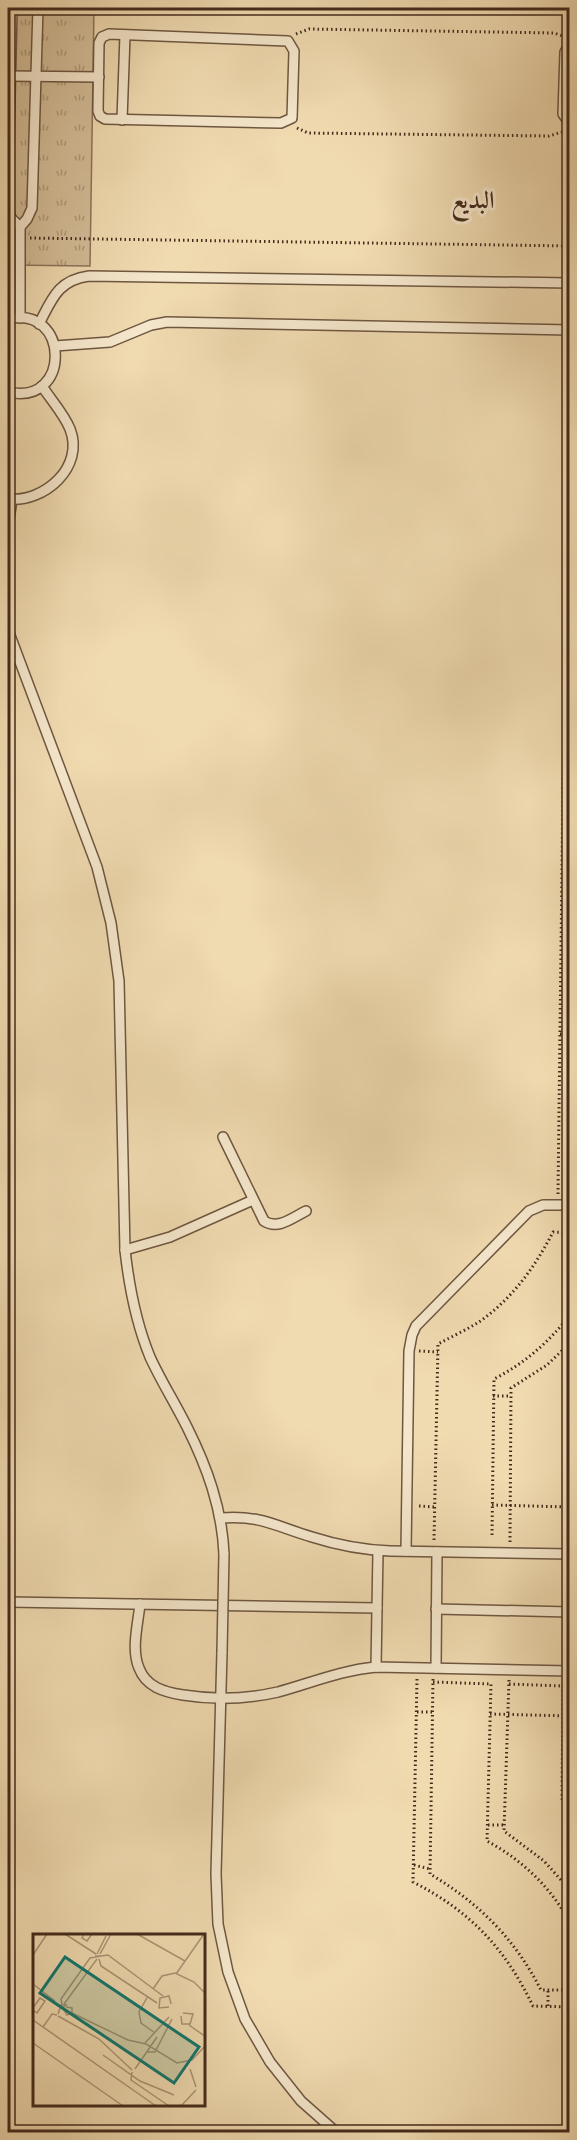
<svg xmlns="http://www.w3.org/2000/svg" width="577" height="2140" font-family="'Sorts Mill Goudy',Amiri,serif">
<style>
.grass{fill:url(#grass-tufts);stroke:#8b745a;stroke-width:1.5}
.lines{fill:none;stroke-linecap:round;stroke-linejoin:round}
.lane-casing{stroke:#6e5741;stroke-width:12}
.path{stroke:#432b1c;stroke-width:3;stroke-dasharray:1.5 3;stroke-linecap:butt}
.lane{stroke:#f5e7cc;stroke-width:9}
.lane-bridge-casing{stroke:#6e5741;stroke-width:12;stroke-linecap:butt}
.lane-bridge{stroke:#f5e7cc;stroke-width:9}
.labels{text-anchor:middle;stroke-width:6;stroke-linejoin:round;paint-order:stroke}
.district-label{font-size:24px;font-weight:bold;fill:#432b1c;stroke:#f5e7cc}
.inset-road{fill:none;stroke:#ab9475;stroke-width:1.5}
.view{fill:#0f766e;fill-opacity:0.15;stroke:#0f766e;stroke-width:3}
.inset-edge{fill:none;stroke:#432b1c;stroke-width:3}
</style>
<defs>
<pattern id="grass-tufts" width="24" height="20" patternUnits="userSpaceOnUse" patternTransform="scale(1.5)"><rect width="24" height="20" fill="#d3bc97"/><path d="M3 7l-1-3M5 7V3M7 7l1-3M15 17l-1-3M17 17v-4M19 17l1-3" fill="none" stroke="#ad997a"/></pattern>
</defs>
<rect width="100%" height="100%" fill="#f0dab0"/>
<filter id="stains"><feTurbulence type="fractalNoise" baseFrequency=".00333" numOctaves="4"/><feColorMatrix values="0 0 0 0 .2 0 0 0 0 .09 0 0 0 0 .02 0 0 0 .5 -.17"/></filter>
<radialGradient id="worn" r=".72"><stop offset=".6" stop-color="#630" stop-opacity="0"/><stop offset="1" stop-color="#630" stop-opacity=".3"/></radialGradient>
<polygon class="grass" points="8,8 94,8 90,266 8,265"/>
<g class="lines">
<g class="lane-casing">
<g id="lane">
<polygon points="109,34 288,41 294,51 292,118 281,123 105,119 100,116 98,111 99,43 102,37"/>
<polyline points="570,44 565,52 563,114 570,124"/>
<polyline points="8,76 99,77"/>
<polyline points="122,120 125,35"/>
<polyline points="8,185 12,8"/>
<polyline points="8,207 11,218 20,227 20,318"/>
<polyline points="20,227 27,219 32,208 38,8"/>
<path d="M 8,319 C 70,304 72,407 8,392"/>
<path d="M 39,324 C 52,299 58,280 89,276 L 570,283"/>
<polyline points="55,346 110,342 151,325 167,322 570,330"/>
<path d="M 8,499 C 44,503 85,467 70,429 C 64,414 51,400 42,386"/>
<polyline points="8,526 12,500"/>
<path d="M 8,630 L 97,867 L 111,923 L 119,981 L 125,1250 C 129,1286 136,1323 150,1357 C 161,1381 175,1403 187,1427 C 207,1467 222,1508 224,1554"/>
<path d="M 223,1137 L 264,1221 C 278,1230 292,1218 306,1211"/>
<polyline points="125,1250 170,1237 253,1200"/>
<path d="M 221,1518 C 261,1515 275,1526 312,1537 C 337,1545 363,1550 390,1551 L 570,1554"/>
<polyline points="406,1551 409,1351 412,1335 416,1326 529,1211 543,1205 570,1205"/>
<polyline points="8,1602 377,1608"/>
<path d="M 140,1604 C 138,1624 131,1649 139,1668 C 146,1687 164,1692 183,1695 C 214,1700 247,1699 278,1692 C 311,1683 342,1670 376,1667 L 570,1671"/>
<polyline points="436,1609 570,1612"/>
<polyline points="222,1652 216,1874 218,1924 228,1972 245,2019 270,2062 301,2101 336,2132"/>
<polyline points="376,1667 378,1551"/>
<polyline points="436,1668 437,1552"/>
</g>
</g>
<g class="path">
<polyline points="296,34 309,29 554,33 563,36"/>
<polyline points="297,128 308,133 549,136 562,132"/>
<polyline points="30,238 570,246"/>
<polyline points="560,1034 570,1034"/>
<polyline points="558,1194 566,542 570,542"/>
<polyline points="419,1351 438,1352"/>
<polyline points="493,1396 511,1396"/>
<polyline points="492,1505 570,1507"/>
<polyline points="419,1506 435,1507"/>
<path d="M 492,1535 L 494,1379 C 525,1363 548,1343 570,1315"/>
<polyline points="566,1537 570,1421"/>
<path d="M 434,1540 L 438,1344 C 451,1337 466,1330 479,1322 C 512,1299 535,1267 553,1232 L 570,1233"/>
<polyline points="510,1542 511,1388 547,1365 570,1343"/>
<path d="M 417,1679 L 413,1882 C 470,1911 505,1948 533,2006 L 570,2007"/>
<path d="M 433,1679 L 430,1874 C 479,1903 515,1939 541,1990 L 570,1990"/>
<polyline points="509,1680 504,1831 544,1861 570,1890"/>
<path d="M 433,1682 L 491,1684 L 487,1841 C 522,1860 551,1887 570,1923"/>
<polyline points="509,1684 563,1686 562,1799 570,1804"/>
<polyline points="417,1712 432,1712"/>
<polyline points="490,1714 570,1716"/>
<polyline points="488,1825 504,1825"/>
<polyline points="414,1865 430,1869"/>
<polyline points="548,2006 548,1990"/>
</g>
<use href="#lane" class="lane"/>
<g class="lane-bridge-casing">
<polyline id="lane-bridge" points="222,1652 224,1554"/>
</g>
<use href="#lane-bridge" class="lane-bridge"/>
</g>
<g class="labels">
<g class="district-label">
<text x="473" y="208">البديع</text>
</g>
</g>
<g transform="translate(33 1934)">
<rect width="172" height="172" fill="#f0dab0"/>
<path class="inset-road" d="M 32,0 L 63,20M 51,0 L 49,4 L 54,7 L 59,0M 104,0 L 152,27M 64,20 L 73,2M 67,20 L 78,0M 0,21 L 14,0M 68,22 L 75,21 L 130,62M 66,25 L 68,32 L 124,69M 143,40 L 171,0M 0,50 L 22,67M 120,55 L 129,42 L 142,39 L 161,48 L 173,60M 115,62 L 106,78 L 108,89 L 122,99M 29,70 L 28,65 L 57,24 L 68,22 L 62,22M 31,70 L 64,25M 136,73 L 126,74 L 127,64 L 136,62 L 138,70M 0,74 L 7,64 L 12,67 L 4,79 L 0,76M 31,76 L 34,81 L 39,79 L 39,74 L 33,73M 39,79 L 95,106 L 113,110 L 144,129 L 159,126 L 173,111M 25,80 L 28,71 L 33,71 L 28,75M 25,82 L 66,105 L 99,136M 148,82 L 149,90 L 157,90 L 160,80 L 150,79M 0,86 L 123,172M 156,91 L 173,103M 10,93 L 19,80 L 24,81M 0,109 L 90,172M 112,109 L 136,83M 114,118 L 122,118 L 139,85M 70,121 L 107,147 L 141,161M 102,135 L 124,103M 157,135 L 163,153M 99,138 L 98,146 L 136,172M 148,172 L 163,156"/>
<path class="view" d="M 32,23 L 166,113 L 141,149 L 7,59 Z"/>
<rect width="172" height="172" class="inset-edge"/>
</g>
<rect width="577" height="2140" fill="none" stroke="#f0dab0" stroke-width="30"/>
<rect x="9" y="9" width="559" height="2122" fill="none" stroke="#432b1c" stroke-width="3"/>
<rect x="15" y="15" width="547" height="2110" fill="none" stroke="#432b1c" stroke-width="1.5"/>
<rect width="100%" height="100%" filter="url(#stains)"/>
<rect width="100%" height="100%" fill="url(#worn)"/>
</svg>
